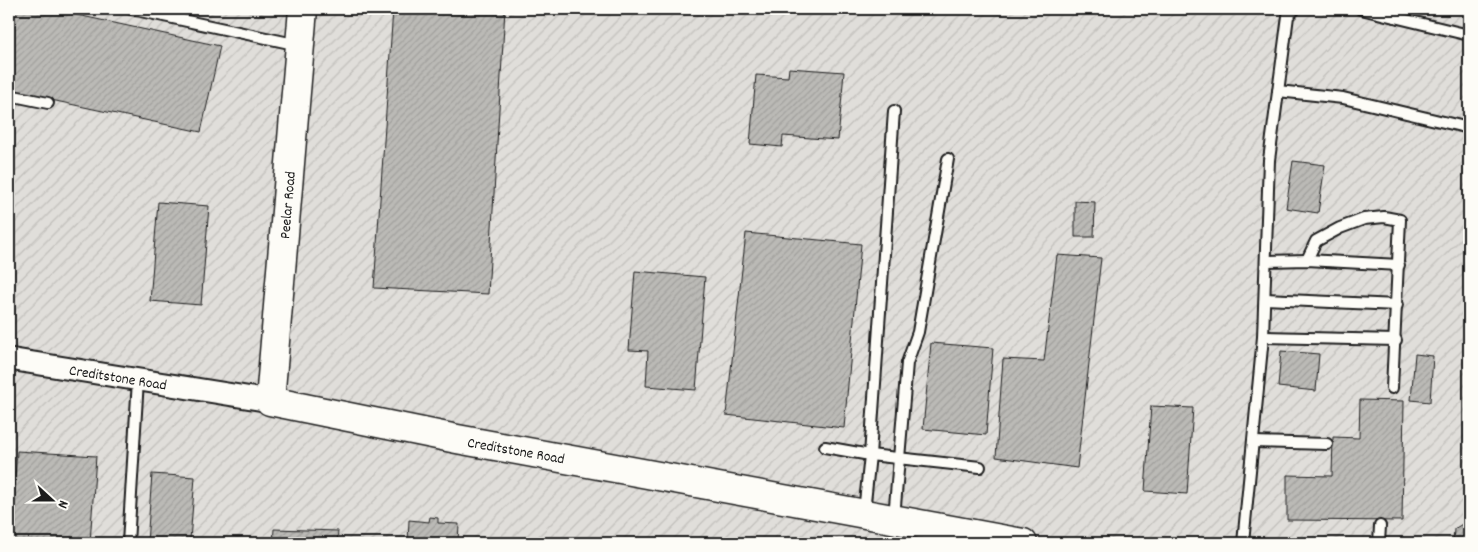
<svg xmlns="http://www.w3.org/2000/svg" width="1478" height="552" font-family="Dekko,sans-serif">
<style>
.industrial{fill:url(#industrial-furrows)}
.building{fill:url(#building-hatch);stroke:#1c1c1c}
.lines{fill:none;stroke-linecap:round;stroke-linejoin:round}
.lane-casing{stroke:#1c1c1c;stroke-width:14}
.street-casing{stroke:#1c1c1c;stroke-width:25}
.secondary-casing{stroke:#1c1c1c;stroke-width:31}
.lane{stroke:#fdfcf7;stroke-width:10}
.street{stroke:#fdfcf7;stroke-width:21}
.secondary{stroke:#fdfcf7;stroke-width:28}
.labels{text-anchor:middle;stroke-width:4;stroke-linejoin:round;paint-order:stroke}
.street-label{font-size:15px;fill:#1c1c1c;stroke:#fdfcf7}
</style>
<defs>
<pattern id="industrial-furrows" width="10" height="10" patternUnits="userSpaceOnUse" patternTransform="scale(1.25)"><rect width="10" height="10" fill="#e0deda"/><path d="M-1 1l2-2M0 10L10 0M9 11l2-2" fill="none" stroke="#c0beba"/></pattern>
<pattern id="building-hatch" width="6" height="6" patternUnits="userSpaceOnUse" patternTransform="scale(1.25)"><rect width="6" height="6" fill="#bbbab6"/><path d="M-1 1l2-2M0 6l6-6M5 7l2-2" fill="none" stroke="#a09f9c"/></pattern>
</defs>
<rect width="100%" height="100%" fill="#f0eeea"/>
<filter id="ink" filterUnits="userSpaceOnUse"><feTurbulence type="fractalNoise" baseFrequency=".02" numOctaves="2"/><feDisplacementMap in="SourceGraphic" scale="10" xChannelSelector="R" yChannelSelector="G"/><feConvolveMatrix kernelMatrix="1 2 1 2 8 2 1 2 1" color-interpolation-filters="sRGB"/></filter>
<g filter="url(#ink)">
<rect class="industrial" x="9" y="9" width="1460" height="534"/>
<g class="building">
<polygon points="9,9 50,9 220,46 201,132 9,91"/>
<polygon points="393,9 505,9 488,294 374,288"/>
<polygon points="789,68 844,72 838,140 783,136 782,147 750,144 756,75 788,77"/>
<polygon points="1293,161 1325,165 1318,213 1286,208"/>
<polygon points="1075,201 1095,202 1094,237 1075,237"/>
<polygon points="158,202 209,206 201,305 150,301"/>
<polygon points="746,233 861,244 844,428 726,415"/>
<polygon points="1057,255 1101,258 1077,468 996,457 1003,359 1044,361"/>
<polygon points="635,271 705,277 696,390 646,386 648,351 629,350"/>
<polygon points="931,343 993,348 986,435 923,429"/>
<polygon points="1281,351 1319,354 1316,391 1278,387"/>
<polygon points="1415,354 1433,356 1430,402 1411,400"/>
<polygon points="1360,400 1404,401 1402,521 1287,520 1287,475 1332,476 1333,437 1359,438"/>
<polygon points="1151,406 1193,408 1187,494 1145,491"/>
<polygon points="17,451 96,456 90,543 10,543"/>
<polygon points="152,474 195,477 190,540 201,541 200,543 147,543"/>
<polygon points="430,517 438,518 438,523 459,524 458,543 408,543 409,520 429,522"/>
<polygon points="1469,520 1469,543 1453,543 1454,529"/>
<polygon points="274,529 338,531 337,543 273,543"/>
</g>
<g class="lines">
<g class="lane-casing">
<g id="lane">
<polyline points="131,9 299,45"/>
<polyline points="1361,9 1469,35"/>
<polyline points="1278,91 1343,98 1469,128"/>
<polyline points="9,95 48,103"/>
<polyline points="1307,260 1316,241 1340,228 1364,219 1384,217 1400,220 1392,388"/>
<polyline points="1267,261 1307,260 1399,265"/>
<polyline points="1265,299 1397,305"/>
<polyline points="1263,337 1396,340"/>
<polyline points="1255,442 1327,444"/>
<polyline points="825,447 870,455 980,467"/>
<polyline points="864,512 870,455 894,111"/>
<polyline points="894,518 907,363 918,332 948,159"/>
<polyline points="128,543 138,380"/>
<polyline points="1243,543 1263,337 1269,160 1288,16 1295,9"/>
<polyline points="1379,543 1380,526"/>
</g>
</g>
<g class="street-casing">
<polyline id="street" points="9,359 270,401"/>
</g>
<g class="secondary-casing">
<polyline id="secondary" points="303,9 270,401 457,439 1023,543"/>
</g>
<use href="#lane" class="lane"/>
<use href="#street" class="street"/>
<use href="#secondary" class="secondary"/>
</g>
</g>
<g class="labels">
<g class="street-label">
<text transform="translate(287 205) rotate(-85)" y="5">Peelar Road</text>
<text transform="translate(118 377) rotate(9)" y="5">Creditstone Road</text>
<text transform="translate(516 450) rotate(10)" y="5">Creditstone Road</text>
</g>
</g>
<rect width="1478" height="552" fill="none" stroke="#fdfcf7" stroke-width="30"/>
<rect x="15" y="15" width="1448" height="522" fill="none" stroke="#1c1c1c" stroke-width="2" filter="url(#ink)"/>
<g transform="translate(52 500) rotate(111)" stroke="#fdfcf7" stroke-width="4" paint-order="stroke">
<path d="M0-4L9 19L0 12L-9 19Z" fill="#1c1c1c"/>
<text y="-8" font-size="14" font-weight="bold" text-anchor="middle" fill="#1c1c1c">N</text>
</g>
</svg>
